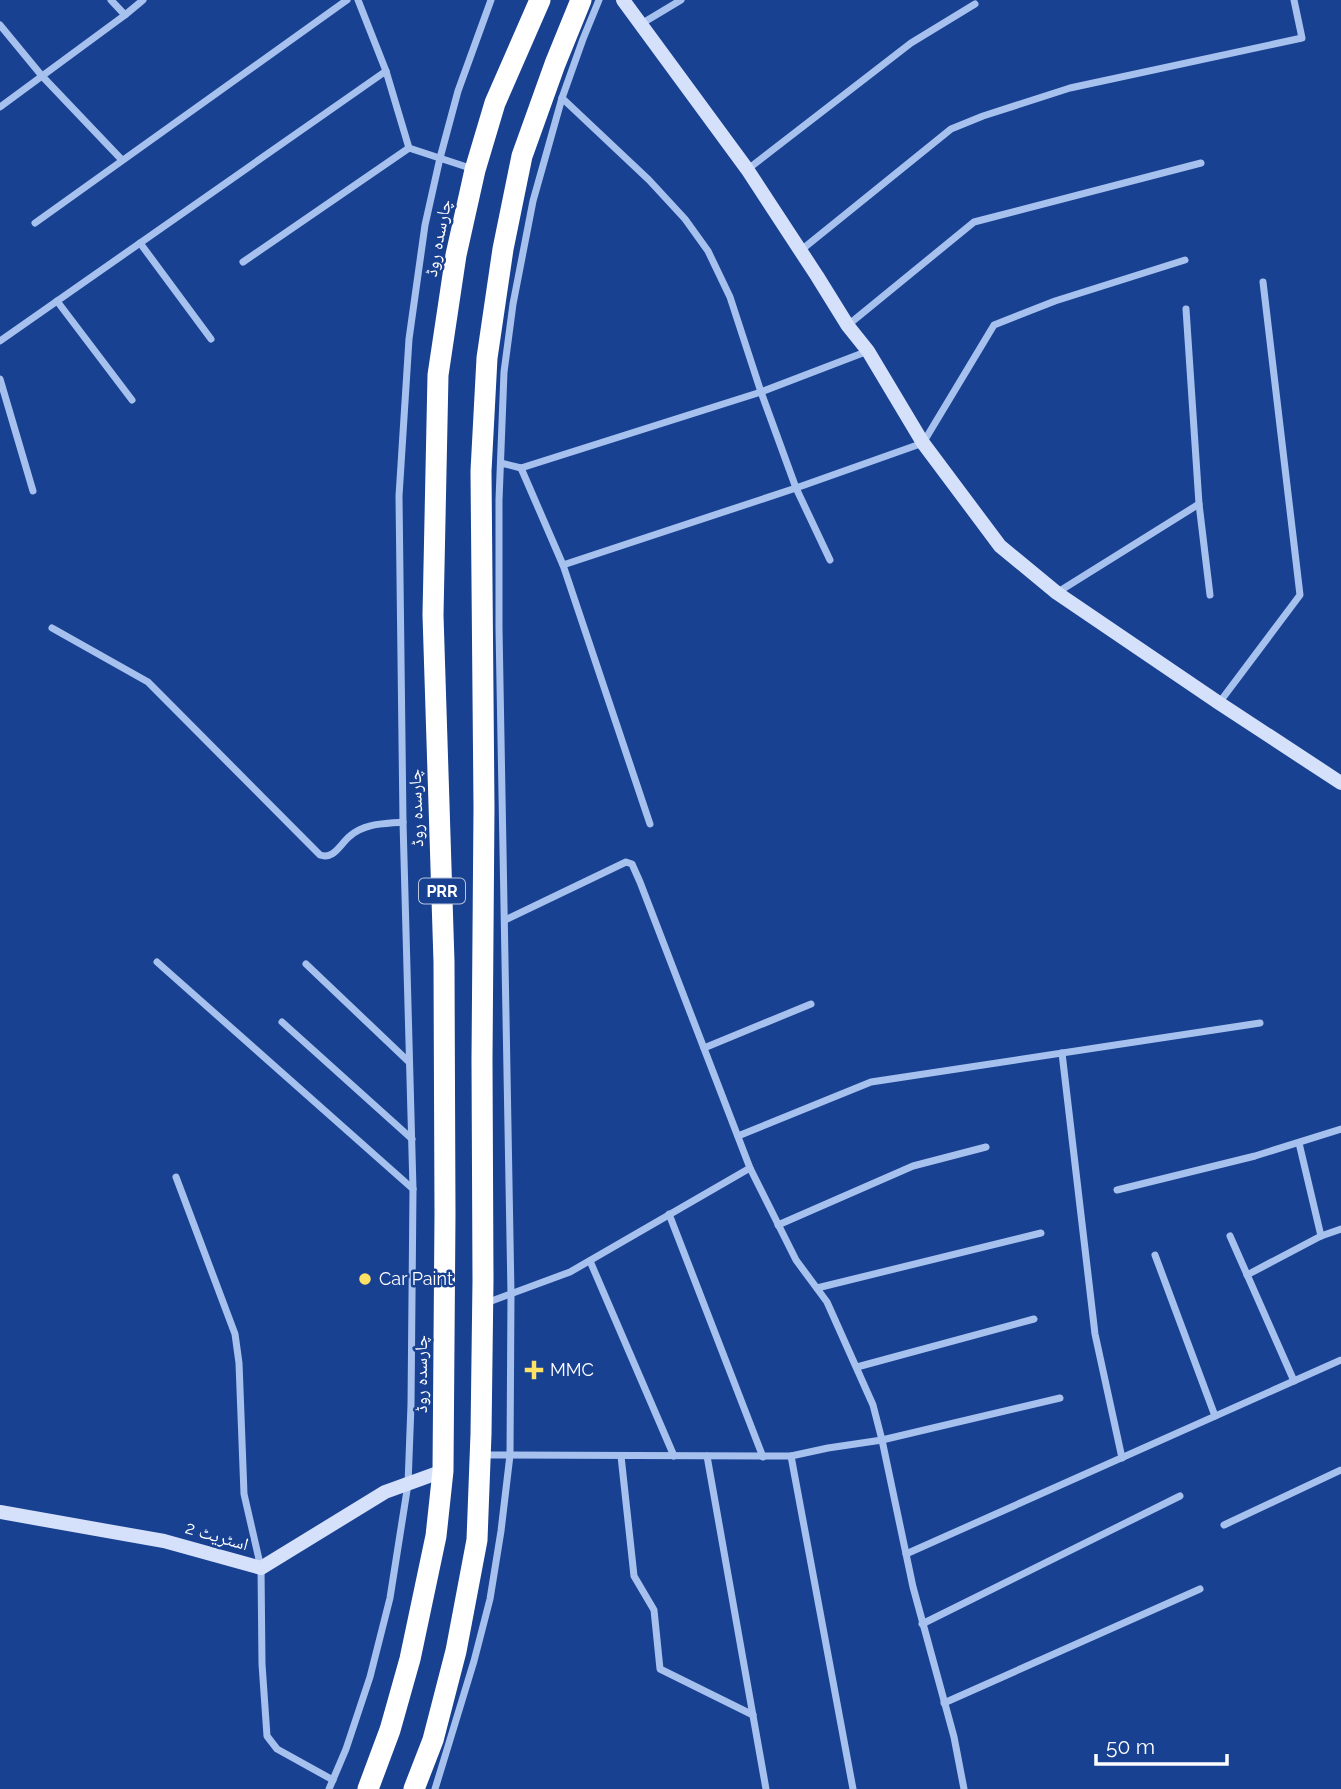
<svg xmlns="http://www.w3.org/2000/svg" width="1341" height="1789" font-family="Raleway,'Noto Naskh Arabic',sans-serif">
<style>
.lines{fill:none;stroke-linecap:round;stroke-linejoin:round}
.street{stroke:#a7c1ef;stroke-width:7}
.secondary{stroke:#d5e1fb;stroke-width:14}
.highway{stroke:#fff;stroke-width:21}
.poi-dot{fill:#ffe265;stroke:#194191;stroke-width:2.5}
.labels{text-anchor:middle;stroke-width:5;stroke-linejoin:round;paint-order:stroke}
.shield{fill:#194191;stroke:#bac6de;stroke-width:2}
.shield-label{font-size:16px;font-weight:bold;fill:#fff}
.street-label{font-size:18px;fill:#fff;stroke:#194191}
.poi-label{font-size:18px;fill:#fff;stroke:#194191;text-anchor:start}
</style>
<rect width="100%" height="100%" fill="#194191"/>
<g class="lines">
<g class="street">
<polyline points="111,0 125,15"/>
<polyline points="358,0 386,71 409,148 473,169"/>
<polyline points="641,24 681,0"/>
<polyline points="0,25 42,76 122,160"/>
<polyline points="562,98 649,180 685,219 708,251 730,297 761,392 796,488 830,560"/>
<polyline points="0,107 125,15 143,0"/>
<polyline points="748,169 911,43 975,4"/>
<polyline points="35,223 347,0"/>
<polyline points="140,243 211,339"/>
<polyline points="800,251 951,129 983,116 1070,88 1302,38 1294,0"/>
<polyline points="243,262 409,148"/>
<polyline points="57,301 132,400"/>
<polyline points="1186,309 1199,504 1210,595"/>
<polyline points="848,325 974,222 1201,163"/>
<polyline points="0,341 386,71"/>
<polyline points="0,379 33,491"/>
<polyline points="501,463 521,468 761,392 868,351"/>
<polyline points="521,468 563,565 650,824"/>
<polyline points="563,565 796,488 923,443 994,325 1055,301 1185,260"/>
<polyline points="1058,592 1199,504"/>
<path d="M 52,628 L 148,682 L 320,855 C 334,860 340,844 350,836 C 365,823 384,824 403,822"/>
<polyline points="1219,703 1300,595 1263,282"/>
<polyline points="505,920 626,862 632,864 640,882 750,1168 796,1260 827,1302 873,1405 882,1440 913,1587 954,1737 964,1789"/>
<polyline points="157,962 413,1189"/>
<polyline points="306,964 409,1062"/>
<polyline points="282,1022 412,1139"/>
<polyline points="704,1048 811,1004"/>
<polyline points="1062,1053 1095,1334 1122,1458"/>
<polyline points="738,1136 871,1082 1260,1023"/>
<polyline points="1299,1143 1321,1236"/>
<polyline points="176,1177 235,1334 239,1363 244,1494 261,1568 262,1664 267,1736 277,1749 333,1780"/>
<polyline points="1117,1190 1255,1156 1341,1129"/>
<polyline points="669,1214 763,1457"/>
<polyline points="778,1225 913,1166 986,1147"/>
<polyline points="1230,1236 1294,1381"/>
<polyline points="1155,1255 1215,1416"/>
<polyline points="590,1261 674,1456"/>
<polyline points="1247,1275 1321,1236 1341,1229"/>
<polyline points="817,1288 1041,1233"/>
<polyline points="486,1303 570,1272 750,1168"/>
<polyline points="857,1367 1034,1319"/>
<polyline points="482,1455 791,1456 828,1448 882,1440 1060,1398"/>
<polyline points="621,1456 634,1576 654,1610 660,1669 753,1715"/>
<polyline points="707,1456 766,1789"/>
<polyline points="791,1456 853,1789"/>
<polyline points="1224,1525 1341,1470"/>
<polyline points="906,1554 1341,1360"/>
<polyline points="922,1624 1180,1496"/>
<polyline points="944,1703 1200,1589"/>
<polyline points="329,1789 346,1749 370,1677 390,1598 408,1484 411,1405 413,1189 403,822 399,496 409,339 425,225 440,158 458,91 491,0"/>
<polyline points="435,1789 474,1661 490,1599 501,1531 510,1455 511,1294 499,628 499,500 504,372 513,304 533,201 562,98 583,39 599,0"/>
</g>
<g class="secondary">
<polyline points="623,0 747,169 817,276 848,326 868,351 923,443 1000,546 1057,593 1219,703 1341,783"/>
<polyline points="0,1512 164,1541 261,1568 385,1492 443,1471"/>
</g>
<g class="highway">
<polyline points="368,1789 390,1730 410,1659 436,1536 443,1471 445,1214 444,962 433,615 438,375 456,255 475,170 495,103 540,0"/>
<polyline points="414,1789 433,1740 456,1651 477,1540 481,1434 483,1280 482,1060 484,807 481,471 487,358 503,249 522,156 555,64 581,0"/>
</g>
</g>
<g class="poi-dot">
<circle cx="365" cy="1279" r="7"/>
<path d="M530.5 1359.5h7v7h7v7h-7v7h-7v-7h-7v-7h7z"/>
</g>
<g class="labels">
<rect class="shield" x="419" y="878.5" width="46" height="25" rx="5"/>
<g class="shield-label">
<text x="442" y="897">PRR</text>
</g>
<g class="street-label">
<text transform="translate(438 238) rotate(-79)" y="6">چارسدہ روڈ</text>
<text transform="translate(416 808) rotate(-92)" y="6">چارسدہ روڈ</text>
<text transform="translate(421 1374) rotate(-90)" y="6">چارسدہ روڈ</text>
<text transform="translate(217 1536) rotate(16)" y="6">اسٹریٹ 2</text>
</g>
<g class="poi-label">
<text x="379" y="1285">Car Paint</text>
<text x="550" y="1376">MMC</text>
</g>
</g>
<path d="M1096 1754v10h131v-10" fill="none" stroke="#ffffff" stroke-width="3.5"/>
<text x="1106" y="1754" font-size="21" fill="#ffffff" stroke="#194191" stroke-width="5" paint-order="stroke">50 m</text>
</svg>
